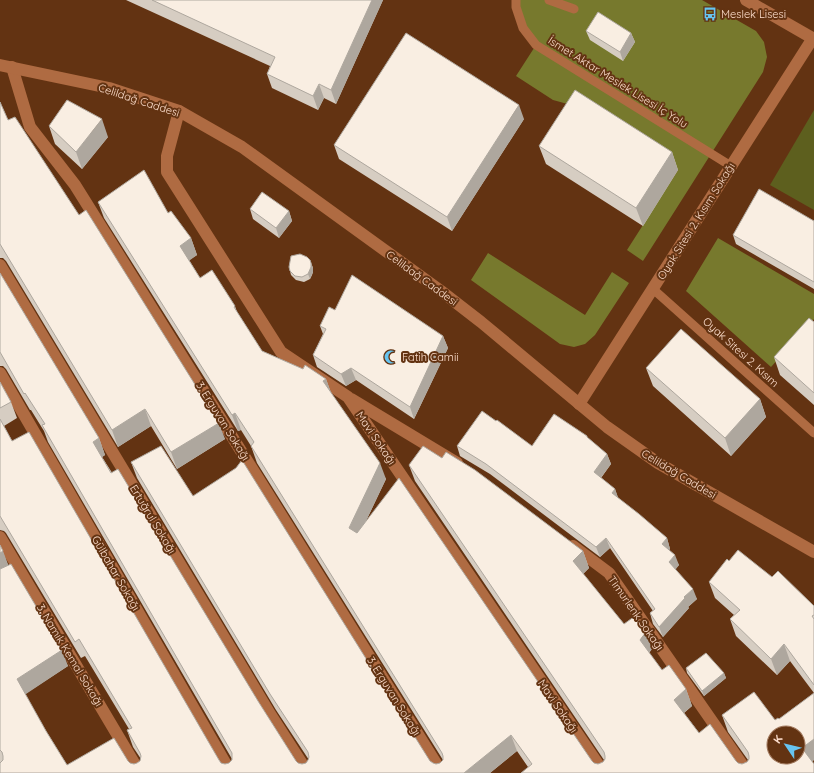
<svg xmlns="http://www.w3.org/2000/svg" width="814" height="773" font-family="Quicksand,sans-serif">
  <style>
    .green { fill: #5d5f1e }
    .forest { fill: #77792d }
    .lines { fill: none; stroke-linecap: round; stroke-linejoin: round }
    .service { stroke: #af6b42; stroke-width: 9 }
    .minor { stroke: #af6b42; stroke-width: 12 }
    .tertiary { stroke: #af6b42; stroke-width: 12 }
    .secondary { stroke: #af6b42; stroke-width: 12 }
    .wall { fill: #d6cdc2 }
    .shaded-wall { fill: #aea79e }
    .building { fill: #f9eee2; stroke: #aea79e; fill-rule: evenodd }
    .labels { text-anchor: middle; stroke-width: 4; stroke-linejoin: round; paint-order: stroke }
    .poi-label { font-size: 11px; fill: #fedfce; stroke: #633312; text-anchor: start }
    .street-label { font-size: 11px; fill: #fedfce; stroke: #633312 }
  </style>
  <rect width="100%" height="100%" fill="#633312"/>
  <path class="green" d="M 814,110 L 814,210 L 770,185 Z"/>
  <path class="forest" d="M 516,0 L 702,0 L 756,31 L 764,42 L 767,57 L 763,72 L 643,261 L 627,250 L 678,170 L 582,108 L 553,100 L 516,76 L 536,45 L 523,28 Z
    M 718,238 L 814,294 L 814,319 L 771,367 L 686,291 Z
    M 488,253 L 585,315 L 612,272 L 629,283 L 595,335 L 585,344 L 574,347 L 560,344 L 471,280 Z"/>
  <g class="lines">
    <path class="service" d="M 516,0 L 516,7 L 523,28 L 536,45 L 731,166
      M 549,0 L 574,9
      M 653,289 L 814,433"/>
    <path class="minor" d="M 12,67 L 30,127 L 75,185 L 442,773
      M 179,111 L 167,156 L 167,172 L 281,352 L 348,397 L 604,773
      M 0,265 L 270,714 L 308,773
      M 0,373 L 231,773
      M 351,399 L 457,463
      M 579,404 L 813,38
      M 0,537 L 140,773
      M 573,546 L 609,573 L 748,773"/>
    <path class="tertiary" d="M 0,65 L 109,88 L 179,111 L 242,147 L 441,291 L 481,322 L 607,427 L 658,463 L 814,552"/>
    <path class="secondary" d="M 746,0 L 814,39"/>
  </g>
  <path class="wall" d="M 126,0 L 383,0 L 336,104 L 324,98 L 318,110 L 272,88 L 267,74 L 270,66 Z
    M 586,31 L 631,33 L 635,42 L 623,61 L 590,40 Z
    M 0,102 L 8,120 L 225,439 L 177,469 L 151,426 L 118,447 L 6,261 L 3,258 L 0,258 Z
    M 524,119 L 452,231 L 339,159 L 334,145 Z
    M 49,126 L 108,137 L 82,169 L 55,144 Z
    M 539,146 L 672,152 L 678,170 L 643,226 L 546,164 Z
    M 98,202 L 168,213 L 191,238 L 197,255 L 189,260 L 200,278 L 235,306 L 237,312 L 262,351 L 303,369 L 326,379 L 331,393 L 386,479 L 366,521 L 594,763 L 598,764 L 603,762 L 604,760 L 415,481 L 409,465 L 583,551 L 589,568 L 583,574 L 624,624 L 652,649 L 649,653 L 662,670 L 686,689 L 692,706 L 684,713 L 699,733 L 738,763 L 742,764 L 747,762 L 748,760 L 728,732 L 722,715 L 775,720 L 779,719 L 814,693 L 790,661 L 777,675 L 736,636 L 730,619 L 734,615 L 715,598 L 709,582 L 729,561 L 772,577 L 814,606 L 814,760 L 812,761 L 814,764 L 528,767 L 517,751 L 490,773 L 0,773 L 0,545 L 8,565 L 68,666 L 25,694 L 46,731 L 67,765 L 128,761 L 130,763 L 134,764 L 137,763 L 140,761 L 141,759 L 133,747 L 127,730 L 129,729 L 85,656 L 81,658 L 6,533 L 4,531 L 0,530 L 0,382 L 11,402 L 17,418 L 4,426 L 12,441 L 219,760 L 221,763 L 225,764 L 229,763 L 232,759 L 48,442 L 44,431 L 31,410 L 30,410 L 6,369 L 3,366 L 0,366 L 0,273 L 99,438 L 105,455 L 102,457 L 296,761 L 298,763 L 302,764 L 306,763 L 309,760 L 276,710 L 137,478 L 131,462 L 193,496 L 430,761 L 433,763 L 436,764 L 440,763 L 443,760 L 257,463 L 251,446 L 241,430 L 238,431 L 104,218 Z
    M 250,209 L 289,211 L 292,221 L 279,238 L 253,219 Z
    M 814,221 L 814,289 L 736,244 L 733,235 Z
    M 310,260 L 313,268 L 313,272 L 312,275 L 310,279 L 304,282 L 296,280 L 291,275 L 290,271 Z
    M 335,310 L 443,336 L 448,348 L 414,419 L 356,380 L 346,386 L 317,367 L 313,355 L 323,334 L 320,326 Z
    M 814,322 L 814,405 L 780,375 L 774,357 Z
    M 646,368 L 760,399 L 766,417 L 731,456 L 653,386 Z
    M 496,421 L 532,446 L 588,438 L 607,454 L 611,464 L 601,478 L 615,489 L 618,498 L 667,538 L 670,549 L 669,550 L 679,565 L 675,569 L 697,599 L 688,607 L 689,608 L 663,637 L 653,624 L 650,613 L 653,611 L 610,548 L 600,557 L 490,474 L 460,456 L 457,446 Z
    M 686,668 L 724,673 L 726,678 L 704,696 L 687,673 Z"/>
  <path class="shaded-wall" d="M 372,0 L 383,0 L 336,104 L 331,90 Z
    M 631,33 L 635,42 L 623,61 L 620,52 Z
    M 319,84 L 324,98 L 318,110 L 313,96 Z
    M 519,105 L 524,119 L 452,231 L 447,217 Z
    M 102,119 L 108,137 L 82,169 L 76,152 Z
    M 672,152 L 678,170 L 643,226 L 636,208 Z
    M 289,211 L 292,221 L 279,238 L 276,228 Z
    M 191,238 L 197,255 L 186,263 L 180,246 Z
    M 311,263 L 313,268 L 313,272 L 310,279 L 308,274 Z
    M 443,336 L 448,348 L 414,419 L 410,407 Z
    M 351,368 L 356,380 L 346,386 L 341,374 Z
    M 326,379 L 332,395 L 323,381 Z
    M 760,399 L 766,417 L 731,456 L 725,438 Z
    M 145,409 L 151,426 L 118,447 L 112,430 Z
    M 235,413 L 241,430 L 238,431 L 232,415 Z
    M 219,423 L 225,439 L 177,469 L 171,452 Z
    M 99,438 L 105,455 L 99,459 L 93,442 Z
    M 607,454 L 611,464 L 597,483 L 594,472 Z
    M 380,463 L 386,479 L 355,544 L 349,528 Z
    M 615,489 L 619,500 L 612,493 Z
    M 606,538 L 610,548 L 600,557 L 596,547 Z
    M 667,538 L 670,549 L 666,554 L 662,544 Z
    M 3,551 L 9,567 L 0,573 L 0,553 Z
    M 583,551 L 589,568 L 579,578 L 573,561 Z
    M 675,555 L 679,565 L 673,573 L 669,562 Z
    M 693,589 L 697,599 L 688,607 L 689,608 L 663,637 L 659,627 L 684,597 Z
    M 646,632 L 652,649 L 646,656 L 640,640 Z
    M 784,644 L 790,661 L 777,675 L 771,659 Z
    M 62,650 L 68,666 L 23,696 L 17,679 Z
    M 724,673 L 726,678 L 704,696 L 702,691 Z
    M 686,689 L 692,706 L 680,716 L 674,700 Z
    M 511,735 L 517,751 L 490,773 L 464,773 Z
    M 814,739 L 814,760 L 808,764 L 802,748 Z"/>
  <path class="building" d="M 152,0 L 372,0 L 331,90 L 319,84 L 313,96 L 267,74 L 275,57 Z
    M 598,12 L 631,33 L 620,52 L 586,31 Z
    M 406,33 L 519,105 L 447,217 L 334,145 Z
    M 575,90 L 672,152 L 636,208 L 539,146 Z
    M 67,100 L 102,119 L 76,152 L 49,126 Z
    M 0,102 L 8,120 L 15,117 L 79,215 L 86,210 L 219,423 L 171,452 L 145,409 L 112,430 L 0,244 Z
    M 144,170 L 168,213 L 171,211 L 191,238 L 180,246 L 200,278 L 212,270 L 235,306 L 234,307 L 262,351 L 303,369 L 305,365 L 326,379 L 323,381 L 380,463 L 349,528 L 357,533 L 399,478 L 592,761 L 594,763 L 598,764 L 603,762 L 605,759 L 605,756 L 604,752 L 409,465 L 423,446 L 442,458 L 446,452 L 475,470 L 583,551 L 573,561 L 624,624 L 635,616 L 646,632 L 640,640 L 662,670 L 669,665 L 686,689 L 674,700 L 699,733 L 710,724 L 736,761 L 738,763 L 742,764 L 747,762 L 749,759 L 749,756 L 748,752 L 722,715 L 754,692 L 775,720 L 778,718 L 779,719 L 814,693 L 814,739 L 802,748 L 814,764 L 814,773 L 521,773 L 532,764 L 511,735 L 464,773 L 0,773 L 0,763 L 3,760 L 3,756 L 2,752 L 0,750 L 0,569 L 11,564 L 62,650 L 17,679 L 46,731 L 67,765 L 114,738 L 128,761 L 130,763 L 134,764 L 137,763 L 140,761 L 141,756 L 140,753 L 127,730 L 132,728 L 104,681 L 79,639 L 75,642 L 0,516 L 0,419 L 12,441 L 29,432 L 219,760 L 221,763 L 225,764 L 229,763 L 232,760 L 232,753 L 42,425 L 45,424 L 25,393 L 24,394 L 0,352 L 0,273 L 99,438 L 93,442 L 111,473 L 118,469 L 258,701 L 296,761 L 298,763 L 302,764 L 306,763 L 308,760 L 309,757 L 308,752 L 270,694 L 131,462 L 161,446 L 193,496 L 236,468 L 242,460 L 430,761 L 433,763 L 436,764 L 440,763 L 443,760 L 443,756 L 442,753 L 251,446 L 254,442 L 235,413 L 232,415 L 98,202 ZM 774,733 L 798,733 L 798,757 L 774,757 Z
    M 759,189 L 814,221 L 814,282 L 733,235 Z
    M 262,192 L 289,211 L 276,228 L 250,209 Z
    M 300,254 L 307,257 L 310,260 L 311,263 L 311,267 L 308,274 L 302,277 L 295,276 L 290,271 L 289,267 L 291,256 Z
    M 352,275 L 443,336 L 410,407 L 351,368 L 341,374 L 313,355 L 326,329 L 320,326 L 329,307 L 335,310 Z
    M 809,318 L 814,322 L 814,393 L 774,357 Z
    M 681,329 L 760,399 L 725,438 L 646,368 Z
    M 0,382 L 11,402 L 0,408 Z
    M 482,411 L 496,421 L 497,420 L 532,446 L 554,414 L 587,436 L 587,437 L 607,454 L 594,472 L 615,489 L 612,493 L 639,514 L 667,538 L 662,544 L 675,555 L 669,562 L 693,589 L 684,597 L 685,598 L 659,627 L 650,613 L 655,609 L 606,538 L 596,547 L 486,464 L 457,446 Z
    M 0,545 L 3,551 L 0,553 Z
    M 738,550 L 772,577 L 778,571 L 814,606 L 814,615 L 812,616 L 814,619 L 814,685 L 784,644 L 771,659 L 730,619 L 740,610 L 709,582 L 727,559 L 729,561 Z
    M 706,653 L 724,673 L 702,691 L 686,668 Z"/>
  <defs>
    <g id="bus-bare" transform="scale(1.08)"><path d="M-5-6H5V4H4V6H2V4H-2V6H-4V4H-5ZM-3.5-4V0h7V-4ZM-3.5 1.2v1.5H-2V1.2ZM2 1.2v1.5H3.5V1.2Z" fill="#67c4f0" stroke="#633312" stroke-width="2.5" paint-order="stroke"/></g>
    <g id="mosque-bare" transform="scale(1.08)"><path d="M3.5-4.9A6 6 0 1 0 3.5 4.9A5 5 0 1 1 3.5-4.9Z" fill="#67c4f0" stroke="#633312" stroke-width="2.5" paint-order="stroke"/></g>
  </defs>
  <g fill-rule="evenodd">
    <use href="#bus-bare" x="710" y="14"/>
    <use href="#mosque-bare" x="391" y="357"/>
  </g>
  <g class="labels">
    <g class="poi-label">
      <text x="721" y="18">Meslek Lisesi</text>
      <text x="402" y="361">Fatih Camii</text>
    </g>
    <g class="street-label">
      <text transform="translate(618 82) rotate(32)" y="4">İsmet Aktar Meslek Lisesi İç Yolu</text>
      <text transform="translate(139 100) rotate(18)" y="4">Celildağ Caddesi</text>
      <text transform="translate(696 221) rotate(-58)" y="4">Oyak Sitesi 2. Kısım Sokağı</text>
      <text transform="translate(422 278) rotate(36)" y="4">Celildağ Caddesi</text>
      <text transform="translate(741 352) rotate(42)" y="4">Oyak Sitesi 2. Kısım</text>
      <text transform="translate(223 421) rotate(58)" y="4">3. Erguvan Sokağı</text>
      <text transform="translate(376 438) rotate(56)" y="4">Mavi Sokağı</text>
      <text transform="translate(679 474) rotate(31)" y="4">Celildağ Caddesi</text>
      <text transform="translate(153 519) rotate(59)" y="4">Ertuğrul Sokağı</text>
      <text transform="translate(116 573) rotate(60)" y="4">Gülbahar Sokağı</text>
      <text transform="translate(636 613) rotate(55)" y="4">Timurlenk Sokağı</text>
      <text transform="translate(70 655) rotate(59)" y="4">3. Namık Kemal Sokağı</text>
      <text transform="translate(394 696) rotate(58)" y="4">3. Erguvan Sokağı</text>
      <text transform="translate(558 706) rotate(56)" y="4">Mavi Sokağı</text>
    </g>
  </g>
  <g transform="translate(786 745) rotate(305)"><circle r="19" fill="#633312" stroke="#a1785d"/>
  <path d="M0-3L7 15L0 10L-7 15Z" fill="#67c4f0"/>
  <text y="-6" font-size="11" font-weight="bold" text-anchor="middle" fill="#fedfce">K</text>
  </g>
</svg>
